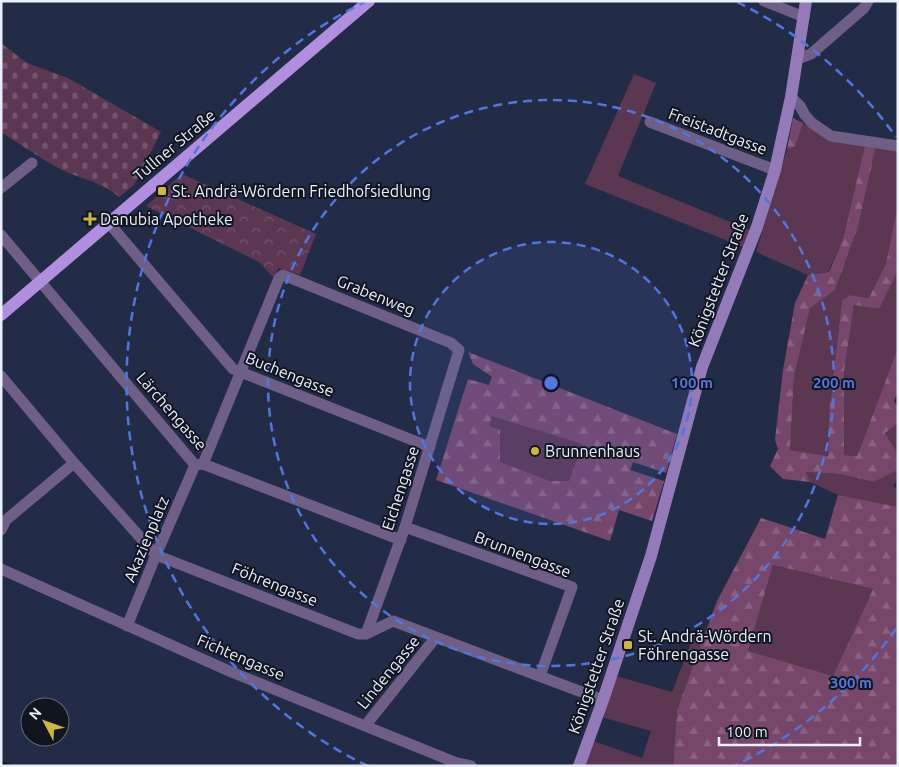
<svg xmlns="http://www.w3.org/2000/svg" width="899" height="767" font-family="Ubuntu,sans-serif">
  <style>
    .grass { fill: #5c3752 }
    .forest { fill: url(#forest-firs); fill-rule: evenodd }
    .cemetery { fill: url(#cemetery-stones) }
    .park { fill: url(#park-crowns) }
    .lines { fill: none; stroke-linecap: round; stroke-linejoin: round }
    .stream { stroke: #041f21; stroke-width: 3 }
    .street { stroke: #6f5f86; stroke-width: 11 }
    .secondary { stroke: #947ab8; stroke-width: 12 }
    .primary { stroke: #b18edf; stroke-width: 12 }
    .ring { fill: none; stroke: #5076e1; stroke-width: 2.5; stroke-dasharray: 9 6 }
    .poi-dot { fill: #cdb938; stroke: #111520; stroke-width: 2 }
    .labels { text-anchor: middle; stroke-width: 4; stroke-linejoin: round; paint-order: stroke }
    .street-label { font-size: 16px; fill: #e9effd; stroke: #111520 }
    .poi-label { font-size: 16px; fill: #e9effd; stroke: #111520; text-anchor: start }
    .centre { fill: #5076e1; stroke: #111520; stroke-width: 2.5 }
    .ring-label { font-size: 15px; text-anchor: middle; font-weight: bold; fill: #5076e1; stroke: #111520; stroke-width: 4; stroke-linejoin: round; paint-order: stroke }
  </style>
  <defs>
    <pattern id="forest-firs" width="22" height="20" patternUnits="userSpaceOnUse" patternTransform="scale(1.25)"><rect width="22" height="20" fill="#76476a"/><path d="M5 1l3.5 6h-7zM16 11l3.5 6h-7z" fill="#8a6280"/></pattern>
    <pattern id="cemetery-stones" width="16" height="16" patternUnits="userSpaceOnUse" patternTransform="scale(1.25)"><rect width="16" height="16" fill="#5c3752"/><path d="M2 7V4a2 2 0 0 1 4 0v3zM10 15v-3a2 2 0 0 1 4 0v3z" fill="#73546c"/></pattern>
    <pattern id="park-crowns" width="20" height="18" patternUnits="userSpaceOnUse" patternTransform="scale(1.25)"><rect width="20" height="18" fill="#5c3752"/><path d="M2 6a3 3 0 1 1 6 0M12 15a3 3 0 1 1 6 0" fill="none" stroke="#73546c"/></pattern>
  </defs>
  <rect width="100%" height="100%" fill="#232c46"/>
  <path class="grass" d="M 634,74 L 656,83 L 618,176 L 750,230 L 743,247 L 585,184 Z
    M 803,123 L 830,139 L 865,145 L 843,239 L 828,272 L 808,275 L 756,252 L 787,149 L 795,147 Z
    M 876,146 L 898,150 L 898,204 L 886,263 L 869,298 L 850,295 L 842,300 L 829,414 L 828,456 L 790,450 L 794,377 L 810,307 L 835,290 L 858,227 Z
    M 898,271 L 898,348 L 857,456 L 844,455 L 844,372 L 854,305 L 879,309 Z
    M 492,415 L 582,444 L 569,481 L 550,481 L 499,462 L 500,431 L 488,427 Z
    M 898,423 L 898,454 L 885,433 Z
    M 896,471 L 898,472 L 898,478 L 893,487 L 898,488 L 898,507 L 896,508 L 838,495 L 810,482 L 806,472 L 839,474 L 874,482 Z
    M 773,565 L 873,589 L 833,676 L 748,651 Z
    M 695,633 L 705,636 L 677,710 L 673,766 L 584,766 L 593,741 L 642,758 L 651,731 L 601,717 L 616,676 L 672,692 Z"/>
  <path class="forest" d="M 793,118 L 803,123 L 795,147 L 787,149 Z
    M 865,145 L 876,146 L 858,227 L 835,290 L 810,308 L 794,377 L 790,450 L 828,456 L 829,414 L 842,300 L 850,295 L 869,298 L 886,263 L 898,204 L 898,271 L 879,309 L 854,305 L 844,372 L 844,455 L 857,456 L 898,348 L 898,391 L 894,401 L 898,408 L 898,423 L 885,433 L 898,454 L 898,472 L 896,471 L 874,482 L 839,474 L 806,472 L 810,482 L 783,479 L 770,466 L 778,449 L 775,440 L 783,370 L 795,303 L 808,275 L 829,272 L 843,239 Z
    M 468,352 L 677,434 L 666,473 L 633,462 L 630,470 L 664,481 L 652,521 L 619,510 L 610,541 L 436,480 L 468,379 L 489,385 L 492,377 L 473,364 ZM 492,416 L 582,444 L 569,481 L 550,481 L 500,462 L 500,430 L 489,426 Z
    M 838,495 L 898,507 L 898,766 L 673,766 L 677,710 L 717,601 L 761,518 L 825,539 ZM 773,565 L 873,589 L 833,676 L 748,651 Z"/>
  <path class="cemetery" d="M 1,43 L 27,63 L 68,78 L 161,132 L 134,185 L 119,197 C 103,182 80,179 60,169 C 40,158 21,145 1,132 Z"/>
  <path class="park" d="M 182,174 L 316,234 L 300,275 L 279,268 L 273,277 L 259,262 L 146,206 Z"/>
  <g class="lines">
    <path class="stream" d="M 1,763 L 12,766"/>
    <path class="street" d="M 764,1 L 804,17
      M 797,59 L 811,54 L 864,8 L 868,1
      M 791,97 L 800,106 L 805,115 L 812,123 L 831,136 L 898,146
      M 650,122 L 775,170
      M 1,188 L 32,163
      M 108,222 L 233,369 L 430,447
      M 1,235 L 195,465 L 203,464 L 401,540
      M 1,376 L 74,463 L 156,555 L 358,634 L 366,634 L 393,621 L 603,700
      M 203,464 L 279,278 L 283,275 L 451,343 L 459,350 L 405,527 L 366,634
      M 405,527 L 572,587 L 540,676
      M 1,530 L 6,520 L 74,463
      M 1,569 L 229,671 L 457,763 L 471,766
      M 127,626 L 156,555 L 195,465
      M 365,726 L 436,637"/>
    <path class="secondary" d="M 579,766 L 603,700 L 651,556 L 702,367 L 757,227 L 775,170 L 791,97 L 806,1"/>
    <path class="primary" d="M 1,315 L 369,1"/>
  </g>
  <circle cx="551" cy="383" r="141" fill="#5076e1" fill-opacity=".12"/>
  <g class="ring">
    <circle cx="551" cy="383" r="141"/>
    <circle cx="551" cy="383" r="283"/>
    <path d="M896 629A424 424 0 0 1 734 766M368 766A424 424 0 0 1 365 2M737 2A424 424 0 0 1 896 137"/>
  </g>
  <g class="poi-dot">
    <rect x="157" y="186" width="10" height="10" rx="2.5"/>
    <path d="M87.5 211.5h5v5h5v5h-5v5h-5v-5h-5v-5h5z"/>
    <circle cx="535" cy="451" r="5"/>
    <rect x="623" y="640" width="10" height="10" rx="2.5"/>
  </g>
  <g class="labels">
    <g class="street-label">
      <text transform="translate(718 131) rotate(21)" y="6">Freistadtgasse</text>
      <text transform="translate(174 145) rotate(-40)" y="6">Tullner Straße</text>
      <text transform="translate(718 280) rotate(-69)" y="6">Königstetter Straße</text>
      <text transform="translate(376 295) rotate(22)" y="6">Grabenweg</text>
      <text transform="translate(290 374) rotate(22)" y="6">Buchengasse</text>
      <text transform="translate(172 411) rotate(49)" y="6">Lärchengasse</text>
      <text transform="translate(400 488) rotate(-72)" y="6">Eichengasse</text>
      <text transform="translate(146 539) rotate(-67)" y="6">Akazienplatz</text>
      <text transform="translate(523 554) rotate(21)" y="6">Brunnengasse</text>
      <text transform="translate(275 584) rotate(22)" y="6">Föhrengasse</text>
      <text transform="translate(241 657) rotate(23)" y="6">Fichtengasse</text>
      <text transform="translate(596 666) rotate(-71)" y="6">Königstetter Straße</text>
      <text transform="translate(388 672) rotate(-51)" y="6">Lindengasse</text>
    </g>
    <g class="poi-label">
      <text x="172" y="197">St. Andrä-Wördern Friedhofsiedlung</text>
      <text x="100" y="225">Danubia Apotheke</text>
      <text x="545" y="457">Brunnenhaus</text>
      <text x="638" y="642">St. Andrä-Wördern<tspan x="638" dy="18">Föhrengasse</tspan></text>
    </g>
  </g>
  <circle cx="551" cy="383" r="8" class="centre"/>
  <g class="ring-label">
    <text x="692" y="388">100 m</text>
    <text x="834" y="388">200 m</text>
    <text x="851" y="688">300 m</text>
  </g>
  <rect width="899" height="767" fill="none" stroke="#e9effd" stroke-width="5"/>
  <g transform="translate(45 722) rotate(311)"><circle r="24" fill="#111520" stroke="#676c78"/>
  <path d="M0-4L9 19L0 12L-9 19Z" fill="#cdb938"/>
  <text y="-8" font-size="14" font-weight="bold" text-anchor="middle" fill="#e9effd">N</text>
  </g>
  <path d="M719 737v8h141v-8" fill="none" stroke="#e9effd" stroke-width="2.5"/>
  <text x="726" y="737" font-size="15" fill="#e9effd" stroke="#111520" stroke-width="4" paint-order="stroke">100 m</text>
</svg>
